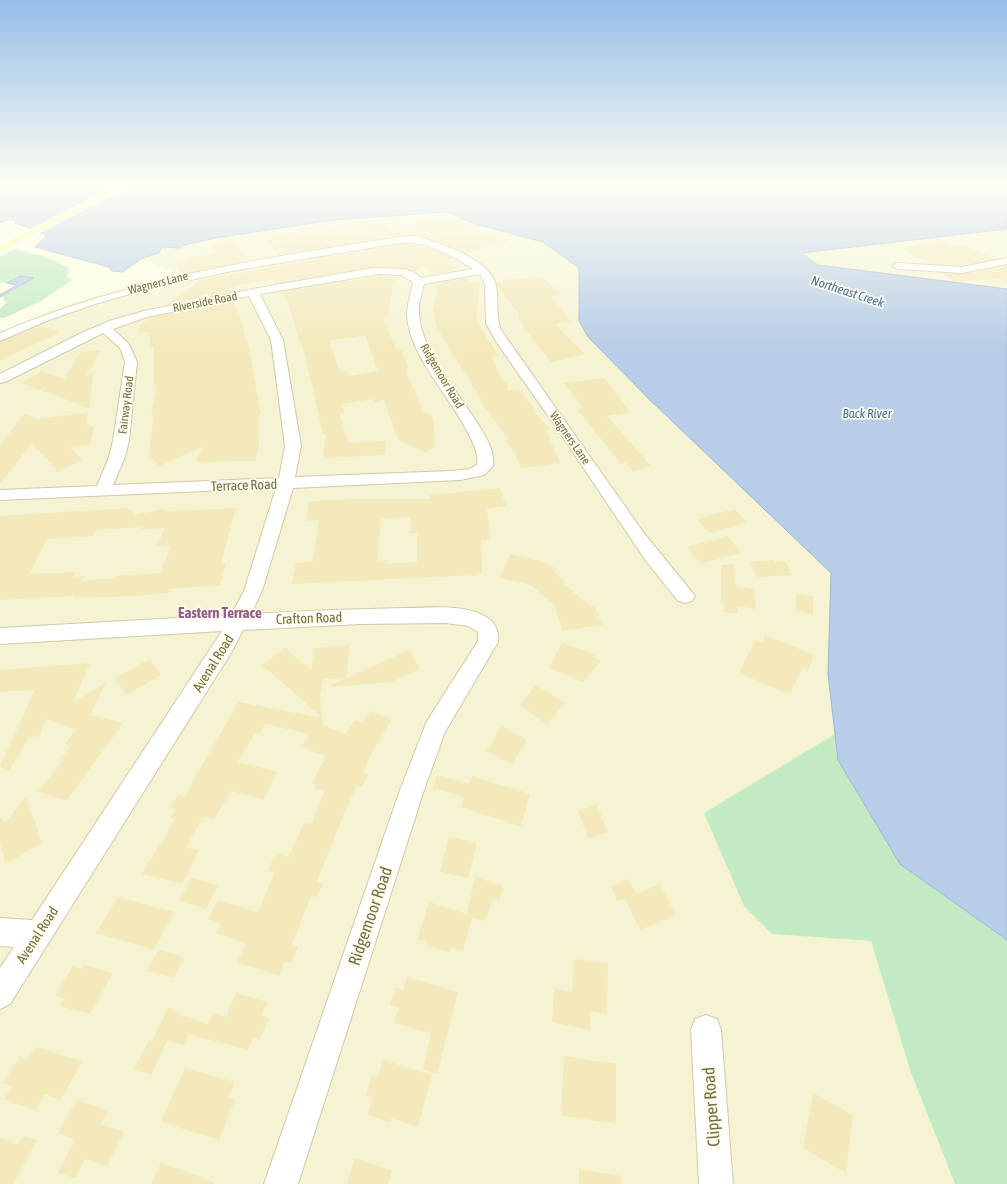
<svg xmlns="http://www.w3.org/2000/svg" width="1007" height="1184" font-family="'Asap Condensed',sans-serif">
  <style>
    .residential { fill: #f5f3d2 }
    .green { fill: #c2ebc3 }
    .water { fill: #b8cde7; stroke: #9eb7d9 }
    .building { fill: #f3e9bb; fill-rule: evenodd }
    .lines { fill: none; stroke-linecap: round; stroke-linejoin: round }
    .minor-casing { stroke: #cfc9aa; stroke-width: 2 }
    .primary-casing { stroke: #fff; stroke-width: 2 }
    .minor { fill: #fff; fill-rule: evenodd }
    .primary { fill: #f8fd9b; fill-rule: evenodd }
    .labels { text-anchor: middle; stroke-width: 3.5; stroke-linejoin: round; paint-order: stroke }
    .far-street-label { font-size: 12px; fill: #766c49; stroke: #ffffeb }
    .far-water-label { font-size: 13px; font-style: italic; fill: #4b6e9f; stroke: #ffffeb }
    .street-label { font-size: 14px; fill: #766c49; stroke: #ffffeb }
    .neighbourhood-label { font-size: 15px; font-weight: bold; fill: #93608e; stroke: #ffffeb }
    .near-street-label { font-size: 17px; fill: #766c49; stroke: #ffffeb }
  </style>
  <rect width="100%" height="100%" fill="#fcfde4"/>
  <path class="residential" d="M 447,212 L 475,224 L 543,242 L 579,268 L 579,321 L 587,336 L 650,400 L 831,573 L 828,678 L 835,734 L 704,813 L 772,934 L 871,941 L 910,1070 L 955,1184 L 0,1184 L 0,333 L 58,307 L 178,273 L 141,259 L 158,253 L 162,247 L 179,248 L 184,245 L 215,238 L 333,220 Z
    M 1007,229 L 1007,289 L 818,265 L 801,252 Z"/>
  <path class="green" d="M 14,249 C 33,253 53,257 69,269 L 67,277 L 72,280 L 41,301 L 4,318 L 0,318 L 0,309 L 6,302 L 2,297 L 34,278 L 20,276 L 7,283 L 0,282 L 0,256 Z
    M 835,734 L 838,760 L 1007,939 L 1007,1184 L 955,1184 L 910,1070 L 871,941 L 772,934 L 744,906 L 704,813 Z"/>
  <path class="water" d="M 0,184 L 1007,184 L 1007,229 L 801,253 L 818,265 L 1007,289 L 1007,940 L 900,864 L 838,760 L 828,674 L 831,573 L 650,400 L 588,337 L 579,321 L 579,268 L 543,242 L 475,224 L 447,212 L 333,220 L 216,238 L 184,245 L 179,248 L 162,247 L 159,253 L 141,259 L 123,272 L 112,271 L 109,267 L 35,247 L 47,235 L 15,223 L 16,220 L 6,220 L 0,223 Z
    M 20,276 L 34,278 L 0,297 L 0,295 L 17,285 L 7,283 Z"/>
  <path class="building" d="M 416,218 L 444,222 L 449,220 L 510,241 L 466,253 L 437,241 L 415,234 L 279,255 L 265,238 L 310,230 L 314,233 L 378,222 L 385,222 L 393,234 L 414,229 Z
    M 236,237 L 243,254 L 248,260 L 181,275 L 175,262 L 186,261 L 185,259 L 216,253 L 213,243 L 219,242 L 218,240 Z
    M 940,239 L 955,246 L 964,245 L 996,259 L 962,265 L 930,264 L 924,259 L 918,259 L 902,248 Z
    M 400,244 L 419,245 L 438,251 L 452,258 L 447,260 L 458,270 L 433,274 L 423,266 L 414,271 L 404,268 L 373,267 L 275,284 L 273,279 L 236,286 L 237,287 L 229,288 L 231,292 L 166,305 L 200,280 Z
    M 1007,266 L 1007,283 L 998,279 L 954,281 L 942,273 L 962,274 Z
    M 379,276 L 402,277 L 394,282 L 387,317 L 384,316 L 385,318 L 383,318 L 397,351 L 401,350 L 409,369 L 405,370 L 424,413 L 430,412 L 433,419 L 435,447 L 426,453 L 398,440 L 384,400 L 375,402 L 373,399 L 342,404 L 344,413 L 340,414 L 348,443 L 386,441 L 384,455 L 323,458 L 326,434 L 323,434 L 302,342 L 300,343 L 288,303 L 281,292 ZM 365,335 L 378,371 L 350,376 L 348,371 L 340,372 L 329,341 Z
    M 543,277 L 560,295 L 552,296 L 571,322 L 555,324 L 585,354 L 551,362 L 524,327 L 517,315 L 520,315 L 498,287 L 497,283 L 504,283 L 503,281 L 506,280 Z
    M 466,278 L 471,282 L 480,283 L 476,320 L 498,355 L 491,356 L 505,383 L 507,383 L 508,391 L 518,390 L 521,392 L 537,412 L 534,412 L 550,429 L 546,430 L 560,463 L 521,468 L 514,451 L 505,441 L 509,440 L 487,410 L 436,326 L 433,310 L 438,290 L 435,290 L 437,283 Z
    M 234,301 L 243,326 L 245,340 L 247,339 L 261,415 L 258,415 L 259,446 L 255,461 L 196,462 L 202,447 L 159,466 L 149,455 L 153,417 L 151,417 L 157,384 L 154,385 L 154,346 L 150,347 L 150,333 L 136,331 L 141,327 L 138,327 L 149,318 Z
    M 40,326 L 61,332 L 0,360 L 0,342 Z
    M 100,351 L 86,375 L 93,374 L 89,408 L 43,391 L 48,385 L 40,390 L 21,383 L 42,371 L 64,379 L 81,352 Z
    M 604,378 L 630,412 L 607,416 L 651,466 L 633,471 L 626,462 L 621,464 L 577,409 L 583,408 L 564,383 Z
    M 88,412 L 87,425 L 89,425 L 88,427 L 94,426 L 90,445 L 70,447 L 83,460 L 58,471 L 32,443 L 0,484 L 0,445 L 24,414 L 37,419 Z
    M 500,488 L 506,506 L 487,509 L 490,539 L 481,540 L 482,574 L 476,572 L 476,575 L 292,584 L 296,563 L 312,562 L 319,520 L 306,521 L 309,501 L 361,499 L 430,499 L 430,495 ZM 411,517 L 410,533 L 417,533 L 417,562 L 386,564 L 387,560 L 377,561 L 381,519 Z
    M 128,508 L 127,510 L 134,511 L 132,516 L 161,509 L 170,511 L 236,508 L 221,563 L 226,563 L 220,585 L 169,589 L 168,593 L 133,596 L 73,598 L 74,596 L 0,600 L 0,516 ZM 142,527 L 141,529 L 165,528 L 157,546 L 171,546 L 160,573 L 116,576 L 115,578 L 82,581 L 84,576 L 74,577 L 76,572 L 29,574 L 47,539 L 93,536 L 96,530 Z
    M 735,509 L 747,523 L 708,533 L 697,519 Z
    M 728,536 L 741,553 L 700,564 L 687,547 Z
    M 510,554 L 541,561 L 557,569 L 554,572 L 565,581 L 562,582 L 591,607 L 595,607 L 602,625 L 563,631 L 554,605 L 531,585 L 500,578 Z
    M 774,560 L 775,562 L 785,561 L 792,575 L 758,577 L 750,562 Z
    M 734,564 L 736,586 L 754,589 L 756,609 L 737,606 L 738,614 L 724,612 L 723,601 L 721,601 L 721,565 Z
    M 796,593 L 813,596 L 813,615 L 796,611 Z
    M 765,635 L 814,655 L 808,671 L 802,668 L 790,695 L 739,673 L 755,640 L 762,643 Z
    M 562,643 L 596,655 L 594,658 L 601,661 L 583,682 L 549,668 Z
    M 350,645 L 346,678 L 323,679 L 320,696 L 322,718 L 310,707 L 305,706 L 306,703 L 262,665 L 285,648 L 311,670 L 314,648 Z
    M 409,650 L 420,669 L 392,682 L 332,687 L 331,685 Z
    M 150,659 L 161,675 L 126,695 L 115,678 Z
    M 90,663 L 73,702 L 106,683 L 90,715 L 123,723 L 67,800 L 38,792 L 64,759 L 61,758 L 71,746 L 65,744 L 76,730 L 46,719 L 39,736 L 29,737 L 9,771 L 0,766 L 35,690 L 0,692 L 0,670 Z
    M 536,685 L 565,703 L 547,724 L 520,705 Z
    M 239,702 L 322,718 L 323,725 L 346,734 L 355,720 L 362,723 L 370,711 L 392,719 L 370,756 L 363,773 L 368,774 L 362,787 L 356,786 L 330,848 L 317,881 L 323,883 L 317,897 L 311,896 L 292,944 L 298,946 L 291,963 L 284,962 L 279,975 L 237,963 L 246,943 L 216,933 L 221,923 L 208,919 L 218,900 L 258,912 L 275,872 L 268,871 L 274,856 L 276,857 L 277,854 L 289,857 L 304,823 L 311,824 L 325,791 L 314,788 L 316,784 L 312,783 L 326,756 L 301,747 L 310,734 L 265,724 L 260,734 L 255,733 L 238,762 L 277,772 L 263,799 L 231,791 L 214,820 L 203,817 L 186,847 L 199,850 L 182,884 L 142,874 L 175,819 L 171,818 L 176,809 L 170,808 L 178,795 L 184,796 Z
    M 501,726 L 527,740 L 512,764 L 486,751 Z
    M 437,775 L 469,784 L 473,776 L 530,794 L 521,826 L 461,807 L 464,797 L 433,788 Z
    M 26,796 L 42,843 L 6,864 L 0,844 L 0,818 L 6,822 Z
    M 597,805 L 608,833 L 588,838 L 578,811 Z
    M 449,837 L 477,843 L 468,878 L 440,872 Z
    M 475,877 L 503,886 L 500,901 L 492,899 L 486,921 L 472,917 L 463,951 L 450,948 L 449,952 L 425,945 L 426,942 L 417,940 L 429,902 L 467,914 Z
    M 191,878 L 218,885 L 206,909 L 179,901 Z
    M 629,879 L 636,894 L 660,884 L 676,915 L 640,930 L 625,899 L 617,901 L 611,886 Z
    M 118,897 L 174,912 L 154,950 L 96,933 Z
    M 158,950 L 184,957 L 174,978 L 147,971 Z
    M 574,959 L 608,963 L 607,1014 L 590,1011 L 590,1030 L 552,1022 L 554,989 L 572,992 Z
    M 84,965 L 113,973 L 90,1014 L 60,1006 L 65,998 L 55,996 L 73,966 L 82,969 Z
    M 407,977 L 458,992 L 437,1074 L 423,1069 L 431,1033 L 394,1023 L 399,1007 L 390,1005 L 395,987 L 404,990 Z
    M 236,993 L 267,1002 L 262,1015 L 269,1018 L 260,1039 L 253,1037 L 248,1050 L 189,1034 L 183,1045 L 167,1041 L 151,1075 L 134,1070 L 149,1040 L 152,1041 L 168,1008 L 180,1013 L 179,1015 L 208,1024 L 213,1013 L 226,1017 Z
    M 35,1047 L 82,1061 L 61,1100 L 45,1094 L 36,1110 L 4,1099 L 13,1086 L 3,1083 L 19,1057 L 27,1060 Z
    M 564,1056 L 616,1064 L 616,1124 L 561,1115 Z
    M 383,1060 L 432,1075 L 418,1127 L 391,1118 L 390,1123 L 368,1115 L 373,1097 L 366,1095 L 372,1075 L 378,1077 Z
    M 185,1068 L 235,1082 L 228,1098 L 235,1100 L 219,1140 L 161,1122 Z
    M 813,1093 L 853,1115 L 846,1173 L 803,1148 Z
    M 77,1100 L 108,1111 L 101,1124 L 124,1132 L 107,1166 L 85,1159 L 75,1178 L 58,1173 L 75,1139 L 58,1133 Z
    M 23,1137 L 37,1140 L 13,1184 L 0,1184 L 0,1138 L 18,1144 Z
    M 355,1158 L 392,1170 L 388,1184 L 347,1184 Z
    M 161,1163 L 214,1182 L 214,1184 L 151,1184 Z
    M 579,1169 L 622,1176 L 621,1184 L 579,1184 Z"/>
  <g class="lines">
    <g class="minor-casing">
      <path id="minor" d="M 415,236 C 438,242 490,259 496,285 C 499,300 495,315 501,330 L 643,532 L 695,596 L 692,601 L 685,603 L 678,601 L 646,561 L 558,430 L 497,343 L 486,323 L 485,284 L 480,274 L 424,284 C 422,294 418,304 419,314 C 421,352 459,393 478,424 C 486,437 495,451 493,466 L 484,475 L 460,480 L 293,488 L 262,591 L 251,614 C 302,611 353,609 404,608 C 430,608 465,603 488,618 C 496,623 499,633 498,642 L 445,732 L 424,790 L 298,1184 L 264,1184 L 400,790 L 427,721 L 478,641 L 478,632 L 468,626 L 446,623 L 361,624 L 243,630 L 231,653 L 10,1004 L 0,1009 L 0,968 L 14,947 L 0,946 L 0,918 L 32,920 L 222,631 L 0,644 L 0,628 L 231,615 L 244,591 L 276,488 L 0,500 L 0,490 L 97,486 L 109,457 L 113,441 L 125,362 L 120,348 L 103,333 L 5,382 L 0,383 L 0,374 L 81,333 L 112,320 L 144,311 L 253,289 L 373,268 L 404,269 L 413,272 L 421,278 L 473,269 C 452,256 426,240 400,243 L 232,271 L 140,291 L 95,304 L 49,320 L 0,341 L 0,333 C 129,278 263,258 400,237 ZM 379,274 L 401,275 L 413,282 C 411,293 407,305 407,316 C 410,357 450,396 468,433 C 473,443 479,453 477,465 L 469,469 L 451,471 L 295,477 L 301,446 L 283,340 L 260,294 ZM 249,296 L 271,340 L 285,446 L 279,478 L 113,485 L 125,457 L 129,441 L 137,362 L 129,344 L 113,329 L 147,317 Z
        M 1007,258 L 1007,264 L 962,273 L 897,269 L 892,266 L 897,263 L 962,267 Z
        M 706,1015 L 717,1019 L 721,1030 L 733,1184 L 699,1184 L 691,1030 L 695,1019 Z"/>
    </g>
    <g class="primary-casing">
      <path id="primary" d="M 122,184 L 133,184 L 0,252 L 0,245 Z"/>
    </g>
    <use href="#minor" class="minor"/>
    <use href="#primary" class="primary"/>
  </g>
  <linearGradient id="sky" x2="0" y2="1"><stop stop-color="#95bee8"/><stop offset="0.53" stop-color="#fefef3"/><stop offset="1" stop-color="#fefef3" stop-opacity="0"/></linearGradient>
  <rect width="1007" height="349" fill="url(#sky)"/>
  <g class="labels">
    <g class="far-street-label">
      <text transform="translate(158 283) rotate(-14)" y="4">Wagners Lane</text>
      <text transform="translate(205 302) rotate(-11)" y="4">Riverside Road</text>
      <text transform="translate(442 376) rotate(59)" y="4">Ridgemoor Road</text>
      <text transform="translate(126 405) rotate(-83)" y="4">Fairway Road</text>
      <text transform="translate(570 438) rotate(55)" y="4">Wagners Lane</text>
    </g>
    <g class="far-water-label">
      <text transform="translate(848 291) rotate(18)" y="5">Northeast Creek</text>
      <text x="867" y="418">Back River</text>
    </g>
    <g class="street-label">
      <text transform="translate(244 485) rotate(-2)" y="5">Terrace Road</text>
      <text transform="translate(309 618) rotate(-2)" y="5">Crafton Road</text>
      <text transform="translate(213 663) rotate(-58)" y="5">Avenal Road</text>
      <text transform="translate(37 935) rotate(-57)" y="5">Avenal Road</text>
    </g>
    <g class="neighbourhood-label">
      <text x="220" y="618">Eastern Terrace</text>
    </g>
    <g class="near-street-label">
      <text transform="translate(370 916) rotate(-71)" y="6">Ridgemoor Road</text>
      <text transform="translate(711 1107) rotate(-94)" y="6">Clipper Road</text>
    </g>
  </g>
</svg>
